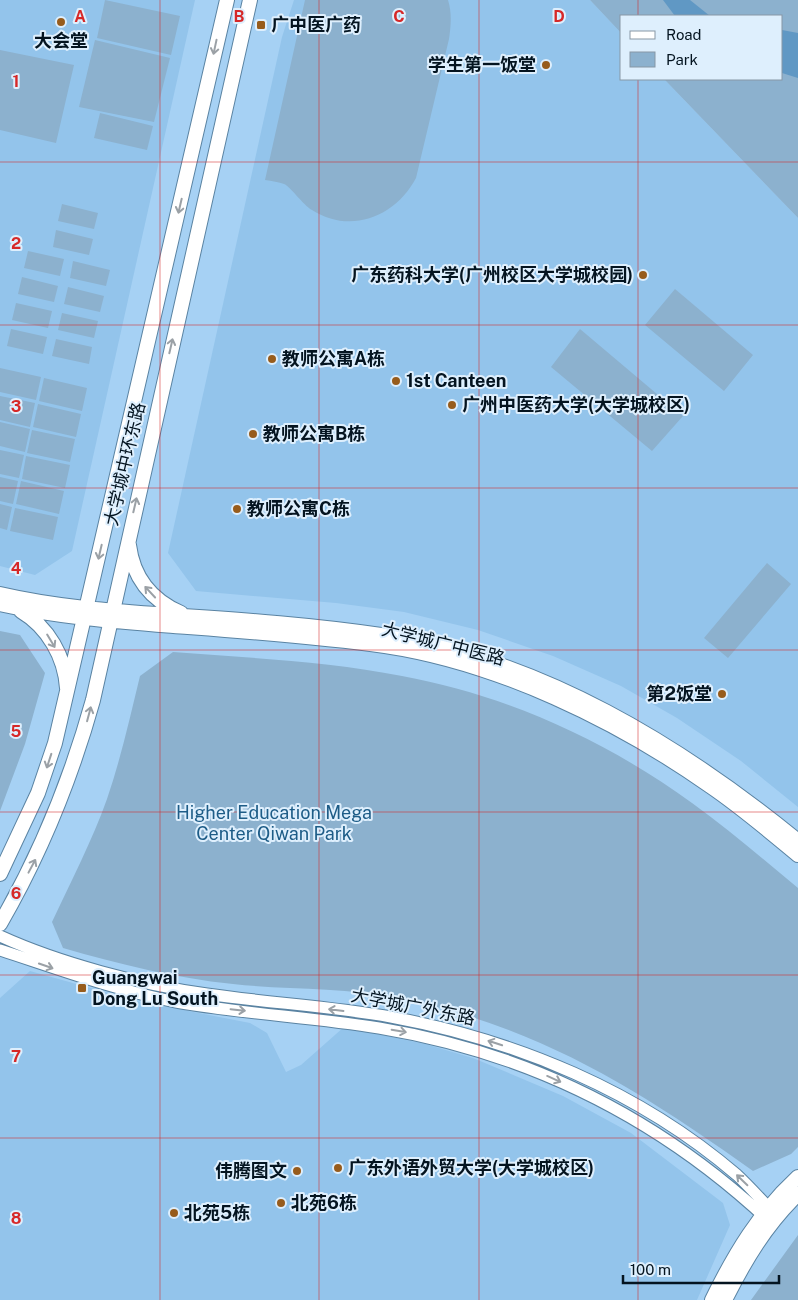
<svg xmlns="http://www.w3.org/2000/svg" width="798" height="1300" font-family="'Public Sans','Noto Sans SC',sans-serif">
  <style>
    .built { fill: #93c4eb }
    .green { fill: #8cb1ce }
    .water { fill: #6098c4 }
    .lines { fill: none; stroke-linecap: round; stroke-linejoin: round }
    .minor-casing { stroke: #5a83a2; stroke-width: 13 }
    .major-casing { stroke: #5a83a2; stroke-width: 16 }
    .minor { stroke: #fff; stroke-width: 11 }
    .major { stroke: #fff; stroke-width: 14 }
    .oneway { stroke: #9ba1a6 }
    .grid { fill: none; stroke: #d62828; stroke-width: 1; stroke-opacity: 0.55 }
    .poi-dot { fill: #975c1c; stroke: #deeffd; stroke-width: 2 }
    .labels { text-anchor: middle; stroke-width: 4; stroke-linejoin: round; paint-order: stroke }
    .poi-label { font-size: 18px; font-weight: bold; fill: #041420; stroke: #deeffd; text-anchor: start }
    .street-label { font-size: 18px; fill: #041420; stroke: #deeffd }
    .park-label { font-size: 18px; fill: #1d5c87; stroke: #deeffd }
    .grid-label { font-size: 16px; text-anchor: middle; font-weight: bold; fill: #d62828; stroke: #deeffd; stroke-width: 4; stroke-linejoin: round; paint-order: stroke }
  </style>
  <rect width="100%" height="100%" fill="#a6d1f4"/>
  <path class="built" d="M 0,0 L 195,0 L 72,551 L 35,575 L 0,566 Z
    M 294,0 L 590,0 L 622,34 L 622,79 L 664,79 L 798,218 L 798,807 L 741,761 L 677,718 L 621,686 L 553,656 L 478,630 L 404,612 L 336,603 L 196,591 L 168,553 L 282,37 Z
    M 30,971 L 137,1001 L 250,1023 L 267,1033 L 286,1072 L 301,1065 L 344,1027 L 425,1044 L 473,1058 L 563,1096 L 631,1133 L 723,1203 L 730,1225 L 697,1300 L 0,1300 L 0,998 Z"/>
  <path class="green" d="M 105,0 L 180,16 L 171,55 L 97,38 Z
    M 305,0 L 448,0 C 452,13 451,25 449,39 L 416,178 C 396,216 351,235 312,210 C 303,205 290,186 284,184 C 279,182 272,181 265,180 Z
    M 590,0 L 798,0 L 798,218 L 664,79 L 782,79 L 782,16 L 622,16 L 622,34 Z
    M 95,40 L 170,58 L 154,122 L 79,107 Z
    M 0,50 L 74,65 L 56,143 L 0,130 Z
    M 100,113 L 153,126 L 147,150 L 94,138 Z
    M 62,204 L 98,213 L 94,229 L 58,221 Z
    M 56,230 L 93,239 L 89,255 L 53,247 Z
    M 28,251 L 64,259 L 60,276 L 24,268 Z
    M 73,261 L 110,270 L 106,286 L 70,278 Z
    M 22,277 L 58,286 L 54,302 L 18,294 Z
    M 68,287 L 104,296 L 100,312 L 64,304 Z
    M 675,289 L 753,355 L 724,391 L 645,325 Z
    M 16,303 L 52,311 L 48,328 L 12,320 Z
    M 62,313 L 98,321 L 94,338 L 58,330 Z
    M 11,329 L 47,337 L 43,354 L 7,346 Z
    M 580,329 L 683,416 L 652,451 L 551,367 Z
    M 56,339 L 92,347 L 89,364 L 52,356 Z
    M 0,368 L 41,377 L 36,400 L 0,392 Z
    M 44,378 L 87,388 L 82,411 L 39,401 Z
    M 0,396 L 35,403 L 30,427 L 0,420 Z
    M 38,404 L 81,414 L 76,437 L 33,427 Z
    M 0,422 L 30,429 L 25,452 L 0,446 Z
    M 32,430 L 75,439 L 70,462 L 27,453 Z
    M 0,450 L 24,455 L 19,478 L 0,474 Z
    M 26,456 L 70,465 L 65,488 L 22,479 Z
    M 0,477 L 18,481 L 13,504 L 0,501 Z
    M 21,481 L 64,491 L 59,514 L 16,504 Z
    M 0,504 L 12,507 L 7,530 L 0,528 Z
    M 15,508 L 58,517 L 53,540 L 10,531 Z
    M 767,563 L 791,584 L 728,658 L 704,638 Z
    M 0,631 L 20,635 L 45,673 L 25,744 L 0,811 Z
    M 173,652 C 249,658 327,661 402,676 C 506,695 607,741 692,803 C 728,829 763,859 798,888 L 798,1147 L 791,1154 L 753,1171 C 638,1089 539,1027 399,998 C 344,987 288,990 233,984 C 174,978 119,964 63,948 L 52,922 C 71,881 92,841 107,799 C 121,758 130,717 140,676 Z
    M 798,1235 L 798,1300 L 751,1300 Z"/>
  <path class="water" d="M 663,0 L 690,0 L 710,16 L 675,16 Z
    M 782,30 L 798,33 L 798,78 L 782,73 Z"/>
  <g class="lines">
    <g class="minor-casing">
      <path id="minor" d="M 0,936 C 59,963 142,985 207,994 C 268,1003 330,1006 391,1017 C 516,1040 639,1091 737,1175 C 750,1187 762,1201 775,1214
        M 0,950 C 58,969 115,990 176,1002 C 243,1014 312,1017 379,1028 C 529,1053 658,1117 769,1221"/>
    </g>
    <g class="major-casing">
      <path id="major" d="M 129,545 C 133,577 151,600 181,613
        M 0,594 C 56,607 113,611 170,615 C 243,620 316,625 388,636 C 542,661 679,744 798,841
        M 0,604 C 62,618 125,622 188,627 C 253,632 319,637 385,646 C 498,663 616,720 710,786 C 741,807 769,831 798,855
        M 21,611 C 48,627 65,657 67,688
        M 0,874 L 38,793 L 55,743 L 227,0
        M 0,924 C 41,853 71,779 93,700 L 250,0
        M 712,1300 C 735,1253 759,1213 798,1177
        M 725,1300 C 745,1260 766,1225 798,1194"/>
    </g>
    <use href="#minor" class="minor"/>
    <use href="#major" class="major"/>
  </g>
  <defs><path id="oneway-shaft" d="M-6 0H5M1.5-3L5.5 0L1.5 3" fill="none" stroke-width="1.6" stroke-linecap="round" stroke-linejoin="round" transform="scale(1.25)"/></defs>
  <g class="oneway">
    <use href="#oneway-shaft" transform="translate(215 47) rotate(102)"/>
    <use href="#oneway-shaft" transform="translate(180 206) rotate(103)"/>
    <use href="#oneway-shaft" transform="translate(171 346) rotate(-77)"/>
    <use href="#oneway-shaft" transform="translate(135 505) rotate(-77)"/>
    <use href="#oneway-shaft" transform="translate(100 552) rotate(103)"/>
    <use href="#oneway-shaft" transform="translate(150 592) rotate(-133)"/>
    <use href="#oneway-shaft" transform="translate(51 641) rotate(59)"/>
    <use href="#oneway-shaft" transform="translate(89 714) rotate(-75)"/>
    <use href="#oneway-shaft" transform="translate(49 761) rotate(108)"/>
    <use href="#oneway-shaft" transform="translate(32 866) rotate(-62)"/>
    <use href="#oneway-shaft" transform="translate(46 966) rotate(19)"/>
    <use href="#oneway-shaft" transform="translate(238 1010) rotate(6)"/>
    <use href="#oneway-shaft" transform="translate(336 1010) rotate(-173)"/>
    <use href="#oneway-shaft" transform="translate(399 1031) rotate(10)"/>
    <use href="#oneway-shaft" transform="translate(495 1043) rotate(-162)"/>
    <use href="#oneway-shaft" transform="translate(554 1079) rotate(24)"/>
    <use href="#oneway-shaft" transform="translate(742 1180) rotate(-136)"/>
  </g>
  <path class="grid" d="M 160,0 L 160,1300M 319,0 L 319,1300M 479,0 L 479,1300M 638,0 L 638,16M 638,79 L 638,1300M 0,162 L 798,162M 0,325 L 798,325M 0,488 L 798,488M 0,650 L 798,650M 0,812 L 798,812M 0,975 L 798,975M 0,1138 L 798,1138"/>
  <g class="poi-dot">
    <circle cx="61" cy="22" r="5"/>
    <rect x="256" y="20" width="10" height="10" rx="2.5"/>
    <circle cx="546" cy="65" r="5"/>
    <circle cx="643" cy="275" r="5"/>
    <circle cx="272" cy="359" r="5"/>
    <circle cx="396" cy="381" r="5"/>
    <circle cx="452" cy="405" r="5"/>
    <circle cx="253" cy="434" r="5"/>
    <circle cx="237" cy="509" r="5"/>
    <circle cx="722" cy="694" r="5"/>
    <rect x="77" y="983" width="10" height="10" rx="2.5"/>
    <circle cx="338" cy="1168" r="5"/>
    <circle cx="297" cy="1171" r="5"/>
    <circle cx="281" cy="1203" r="5"/>
    <circle cx="174" cy="1213" r="5"/>
  </g>
  <g class="labels">
    <g class="poi-label">
      <text x="271" y="31">广中医广药</text>
      <text x="61" y="47" text-anchor="middle">大会堂</text>
      <text x="536" y="71" text-anchor="end">学生第一饭堂</text>
      <text x="633" y="281" text-anchor="end">广东药科大学(广州校区大学城校园)</text>
      <text x="282" y="365">教师公寓A栋</text>
      <text x="406" y="387">1st Canteen</text>
      <text x="462" y="411">广州中医药大学(大学城校区)</text>
      <text x="263" y="440">教师公寓B栋</text>
      <text x="247" y="515">教师公寓C栋</text>
      <text x="712" y="700" text-anchor="end">第2饭堂</text>
      <text x="92" y="984">Guangwai<tspan x="92" dy="21">Dong Lu South</tspan></text>
      <text x="348" y="1174">广东外语外贸大学(大学城校区)</text>
      <text x="287" y="1177" text-anchor="end">伟腾图文</text>
      <text x="291" y="1209">北苑6栋</text>
      <text x="184" y="1219">北苑5栋</text>
    </g>
    <g class="street-label">
      <text transform="translate(125 464) rotate(-77)" y="6">大学城中环东路</text>
      <text transform="translate(443 644) rotate(14)" y="6">大学城广中医路</text>
      <text transform="translate(413 1007) rotate(11)" y="6">大学城广外东路</text>
    </g>
    <g class="park-label">
      <text x="274" y="819">Higher Education Mega<tspan x="274" dy="21">Center Qiwan Park</tspan></text>
    </g>
  </g>
  <g class="grid-label">
    <text x="80" y="22">A</text>
    <text x="239" y="22">B</text>
    <text x="399" y="22">C</text>
    <text x="559" y="22">D</text>
    <text x="16" y="87">1</text>
    <text x="16" y="249">2</text>
    <text x="16" y="412">3</text>
    <text x="16" y="574">4</text>
    <text x="16" y="737">5</text>
    <text x="16" y="899">6</text>
    <text x="16" y="1062">7</text>
    <text x="16" y="1224">8</text>
  </g>
  <rect x="620" y="15" width="162" height="65" fill="#deeffd" stroke="#8797a5"/>
  <rect x="630" y="31" width="25" height="8" fill="#ffffff" stroke="#8797a5"/>
  <text x="666" y="40" font-size="15" fill="#041420">Road</text>
  <rect x="630" y="52" width="25" height="15" fill="#8cb1ce" stroke="#8797a5"/>
  <text x="666" y="65" font-size="15" fill="#041420">Park</text>
  <path d="M623 1275v8h156v-8" fill="none" stroke="#041420" stroke-width="2.5"/>
  <text x="630" y="1275" font-size="15" fill="#041420" stroke="#deeffd" stroke-width="4" paint-order="stroke">100 m</text>
</svg>
